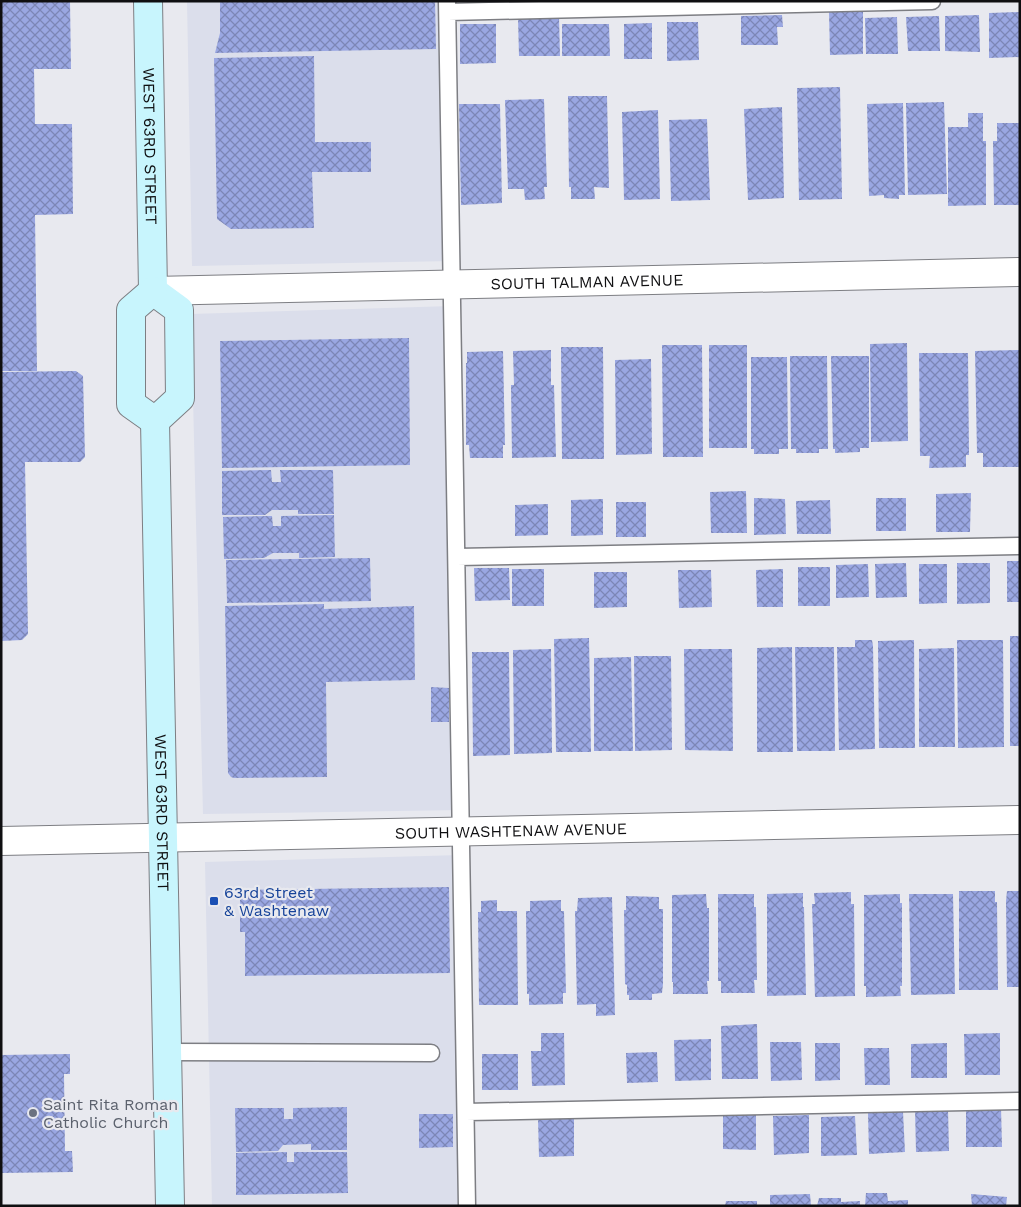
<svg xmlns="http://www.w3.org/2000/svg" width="1021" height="1207" font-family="'Work Sans',sans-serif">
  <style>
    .built { fill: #dbdeeb }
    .building { fill: url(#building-cross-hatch) }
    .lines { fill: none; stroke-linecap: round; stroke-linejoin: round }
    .lane-casing { stroke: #7d7e83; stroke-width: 19 }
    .street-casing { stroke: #7d7e83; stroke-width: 30 }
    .secondary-casing { stroke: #7d7e83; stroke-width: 30 }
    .lane { stroke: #fff; stroke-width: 16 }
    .street { stroke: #fff; stroke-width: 28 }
    .secondary { stroke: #c8f5fd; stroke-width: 28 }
    .transit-dot { fill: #1a4fb4; stroke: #e8e9ef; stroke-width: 2 }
    .worship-dot { fill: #6b7280; stroke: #e8e9ef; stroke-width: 2 }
    .labels { text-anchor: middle; stroke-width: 4.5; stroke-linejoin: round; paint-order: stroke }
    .street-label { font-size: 16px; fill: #0f0f11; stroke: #e8e9ef }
    .transit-label { font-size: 16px; fill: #164399; stroke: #e8e9ef; text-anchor: start }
    .worship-label { font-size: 16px; fill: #5b616d; stroke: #e8e9ef; text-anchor: start }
  </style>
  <defs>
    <pattern id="building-cross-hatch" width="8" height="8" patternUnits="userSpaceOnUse" patternTransform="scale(1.25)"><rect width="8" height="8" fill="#9aa7e2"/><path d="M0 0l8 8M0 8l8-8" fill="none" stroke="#7c86b6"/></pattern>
  </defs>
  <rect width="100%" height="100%" fill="#e8e9ef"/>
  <path class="built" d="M 187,1 L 447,1 L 452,261 L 192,266 Z
    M 452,306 L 461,810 L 203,814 L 191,314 Z
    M 461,855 L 467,1206 L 212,1206 L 205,862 Z"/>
  <path class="building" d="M 1,1 L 70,1 L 71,69 L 34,69 L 35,124 L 72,124 L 73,214 L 35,215 L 37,371 L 1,371 Z
    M 220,1 L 435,1 L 436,49 L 215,53 L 220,33 Z
    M 863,11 L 863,54 L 830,55 L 829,12 Z
    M 1020,12 L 1020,57 L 989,58 L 989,13 Z
    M 782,15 L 783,27 L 777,27 L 778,45 L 741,45 L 741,16 Z
    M 979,15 L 980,52 L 945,51 L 945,16 Z
    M 559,16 L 560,56 L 519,56 L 518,17 Z
    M 939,16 L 940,51 L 908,51 L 906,17 Z
    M 897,17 L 898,54 L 866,54 L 865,18 Z
    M 667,22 L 698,22 L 699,60 L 667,61 Z
    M 652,23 L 652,59 L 624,59 L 624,24 Z
    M 460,24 L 496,24 L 496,63 L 460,64 Z
    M 562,24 L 609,24 L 610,56 L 562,56 Z
    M 314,56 L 315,142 L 371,142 L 371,172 L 312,172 L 314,228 L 231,229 L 217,219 L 214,58 Z
    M 840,87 L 842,199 L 799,200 L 797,88 Z
    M 568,96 L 607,96 L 609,188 L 594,187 L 595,199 L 571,199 L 571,187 L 569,187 Z
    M 544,99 L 547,187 L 544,187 L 545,199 L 525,200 L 524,189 L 508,189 L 505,100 Z
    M 944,102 L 947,194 L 908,195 L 906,103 Z
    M 903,103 L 905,195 L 899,195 L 899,199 L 884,198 L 884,195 L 869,196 L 867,104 Z
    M 459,104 L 500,104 L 502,203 L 461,205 Z
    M 782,107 L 784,198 L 748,200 L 744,109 Z
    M 658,110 L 660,199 L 624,200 L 622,112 Z
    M 968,113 L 983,113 L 983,141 L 986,141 L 986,205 L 948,206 L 948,127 L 968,127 Z
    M 707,119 L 710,200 L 671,201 L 669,120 Z
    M 997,123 L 1020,123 L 1020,205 L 994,205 L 993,141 L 997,141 Z
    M 409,338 L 410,465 L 222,468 L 220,341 Z
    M 907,343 L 908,441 L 871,442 L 870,344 Z
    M 662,345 L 702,345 L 703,457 L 663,457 Z
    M 709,345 L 747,345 L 747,448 L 709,448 Z
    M 561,347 L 603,347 L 604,459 L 562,459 Z
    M 551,350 L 551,385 L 554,385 L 556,457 L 512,458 L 511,385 L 514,385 L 513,351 Z
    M 1020,350 L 1020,467 L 983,467 L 983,453 L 977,453 L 975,351 Z
    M 503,351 L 505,445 L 503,445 L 503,458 L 470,458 L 469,445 L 466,445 L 466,363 L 467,363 L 467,352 Z
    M 919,353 L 968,353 L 969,455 L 966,455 L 966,467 L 929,468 L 930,456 L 920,456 Z
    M 790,356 L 827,356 L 828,449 L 819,449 L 819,453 L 796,453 L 796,449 L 791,449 Z
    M 831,356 L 869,356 L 869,448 L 860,448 L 860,452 L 835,453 L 835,449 L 833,449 Z
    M 751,357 L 787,357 L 788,449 L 779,449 L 779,454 L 754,454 L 754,449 L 751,449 Z
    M 651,359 L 652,454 L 616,455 L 615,360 Z
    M 76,371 L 83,376 L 85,457 L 80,462 L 25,462 L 28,634 L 22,640 L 1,641 L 1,372 Z
    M 271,470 L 272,482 L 281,482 L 280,470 L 333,470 L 334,514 L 298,514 L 298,510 L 272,510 L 265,515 L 222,515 L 222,471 Z
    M 746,491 L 747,533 L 711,533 L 710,492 Z
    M 971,493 L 970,532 L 936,532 L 936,494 Z
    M 754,498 L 785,499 L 786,534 L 754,535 Z
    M 876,498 L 906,498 L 906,531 L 876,531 Z
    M 603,499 L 603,535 L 571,536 L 571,500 Z
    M 830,500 L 831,534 L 797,534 L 796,501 Z
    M 616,502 L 646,502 L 646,537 L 616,537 Z
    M 548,504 L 548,535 L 515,536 L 515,505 Z
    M 334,515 L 335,557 L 299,558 L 299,553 L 273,553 L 264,558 L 224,559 L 223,517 L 272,516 L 273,526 L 281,526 L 281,516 Z
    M 370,558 L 371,601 L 227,603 L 226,560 Z
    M 1007,561 L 1020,561 L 1020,602 L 1007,602 Z
    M 906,563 L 907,597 L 876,598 L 875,564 Z
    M 957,563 L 990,563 L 990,603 L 957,604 Z
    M 868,564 L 869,597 L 836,598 L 836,565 Z
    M 919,564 L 947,564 L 947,603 L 919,604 Z
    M 798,567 L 830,567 L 830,606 L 798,606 Z
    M 474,568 L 509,568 L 510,600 L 475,601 Z
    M 512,569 L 544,569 L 544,606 L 512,606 Z
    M 783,569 L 783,607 L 757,607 L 756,570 Z
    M 678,570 L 711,570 L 712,607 L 679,608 Z
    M 594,572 L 627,572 L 627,607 L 594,608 Z
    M 324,604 L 324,609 L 414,606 L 415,680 L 326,682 L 327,777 L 234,778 L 231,777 L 228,773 L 225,606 Z
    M 1010,636 L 1020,636 L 1020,746 L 1010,746 Z
    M 589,638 L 591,752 L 556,752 L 554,639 Z
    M 855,640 L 872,640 L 873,646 L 875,749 L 839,750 L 837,647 L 855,647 Z
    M 914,640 L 915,748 L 879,748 L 878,641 Z
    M 957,640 L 1003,640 L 1004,747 L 958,748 Z
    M 792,647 L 793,752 L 757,752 L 757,648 Z
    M 795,647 L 834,647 L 835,751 L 797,751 Z
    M 954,648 L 955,747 L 919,747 L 919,649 Z
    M 551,649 L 552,753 L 514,754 L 513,650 Z
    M 684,649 L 732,649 L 733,751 L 685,750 Z
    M 472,652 L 509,652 L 510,755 L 473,756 Z
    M 634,656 L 671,656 L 672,750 L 635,751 Z
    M 631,657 L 633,751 L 594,751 L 594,658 Z
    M 431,687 L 449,688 L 449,722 L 431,722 Z
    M 449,887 L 450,973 L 245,976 L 245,932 L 240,932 L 240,890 Z
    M 959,891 L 995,891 L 995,902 L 997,902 L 998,990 L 959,990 Z
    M 1007,891 L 1020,891 L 1020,987 L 1007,987 L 1006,901 Z
    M 851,892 L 851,904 L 854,904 L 855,996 L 815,997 L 812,904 L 815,904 L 814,893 Z
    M 803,893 L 803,907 L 804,907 L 806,995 L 767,996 L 767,894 Z
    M 706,894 L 707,908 L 709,908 L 709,981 L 707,981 L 708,994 L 673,994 L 673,982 L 672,982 L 672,895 Z
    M 718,894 L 754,894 L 754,907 L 756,907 L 757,980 L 754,980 L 755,993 L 721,993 L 721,981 L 718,981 Z
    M 900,894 L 900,903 L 902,903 L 902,986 L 900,986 L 901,996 L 866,997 L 866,986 L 864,986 L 864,895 Z
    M 909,894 L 953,894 L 955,994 L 911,995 Z
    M 626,896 L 659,897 L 659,909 L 663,909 L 663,984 L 662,993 L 652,994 L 652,1000 L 629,1000 L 629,995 L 627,995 L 627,985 L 625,984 L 624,910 L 626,910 Z
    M 612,897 L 615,1015 L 596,1016 L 596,1004 L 577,1005 L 575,911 L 577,911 L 578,898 Z
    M 497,900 L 497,911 L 517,911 L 518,1005 L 479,1005 L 478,912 L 481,912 L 481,901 Z
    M 561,900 L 561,911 L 564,911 L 566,993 L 563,993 L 563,1004 L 529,1005 L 529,994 L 527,994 L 526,911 L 530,911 L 530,901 Z
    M 757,1024 L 758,1079 L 722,1079 L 721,1026 Z
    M 541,1033 L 564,1033 L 565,1085 L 532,1086 L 531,1051 L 541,1051 Z
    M 1000,1033 L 1000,1075 L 965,1075 L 964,1034 Z
    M 711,1039 L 711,1080 L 675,1081 L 674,1040 Z
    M 770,1042 L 801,1042 L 802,1080 L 771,1081 Z
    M 815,1043 L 840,1043 L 840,1080 L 815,1081 Z
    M 947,1043 L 947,1078 L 911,1078 L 911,1044 Z
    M 864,1048 L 889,1048 L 890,1085 L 865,1085 Z
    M 657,1052 L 658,1082 L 627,1083 L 626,1053 Z
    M 70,1054 L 70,1074 L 64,1074 L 65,1151 L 72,1151 L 73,1172 L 1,1173 L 1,1055 Z
    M 482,1054 L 518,1054 L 518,1090 L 482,1090 Z
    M 347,1107 L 347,1150 L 311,1150 L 311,1144 L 283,1145 L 278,1151 L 236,1152 L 235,1108 L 284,1108 L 284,1119 L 293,1119 L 293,1108 Z
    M 966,1107 L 1001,1107 L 1002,1147 L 966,1147 Z
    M 915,1109 L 948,1109 L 949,1151 L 916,1152 Z
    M 868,1112 L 903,1112 L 905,1152 L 869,1154 Z
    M 419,1114 L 453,1114 L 453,1147 L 419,1148 Z
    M 723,1115 L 756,1115 L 756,1150 L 723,1149 Z
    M 809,1115 L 809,1153 L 774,1155 L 773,1116 Z
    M 855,1116 L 857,1155 L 821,1156 L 821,1117 Z
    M 538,1118 L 574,1118 L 574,1156 L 539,1157 Z
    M 287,1152 L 287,1162 L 294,1162 L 294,1152 L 347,1152 L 348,1193 L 236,1195 L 236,1153 Z
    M 866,1193 L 887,1193 L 888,1201 L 908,1200 L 908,1206 L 865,1206 Z
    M 810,1194 L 811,1206 L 770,1206 L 770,1195 Z
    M 971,1194 L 1007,1197 L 1006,1206 L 972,1206 Z
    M 819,1198 L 841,1198 L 841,1202 L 860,1201 L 860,1206 L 817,1206 Z
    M 726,1201 L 757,1201 L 757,1206 L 725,1206 Z"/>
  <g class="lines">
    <g class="lane-casing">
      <path id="lane" d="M 447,1 L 467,1206
        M 448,12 L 932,1
        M 457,557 L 1020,546
        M 167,1052 L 431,1053
        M 466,1112 L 1020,1101"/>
    </g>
    <g class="street-casing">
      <g id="street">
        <path id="s1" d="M 153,291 L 1020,272"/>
        <path id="s2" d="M 1,841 L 1020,820"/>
      </g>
    </g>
    <g class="secondary-casing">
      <g id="secondary">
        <path id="s3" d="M 148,1 L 153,291"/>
        <path id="s4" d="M 153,291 L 179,310 L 180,398 L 155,421 L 170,1206"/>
        <path d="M 153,291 L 131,310 L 131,404 L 155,421"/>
      </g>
    </g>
    <use href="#lane" class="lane"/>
    <use href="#street" class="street"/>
    <use href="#secondary" class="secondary"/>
  </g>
  <rect class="transit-dot" x="209" y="896" width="10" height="10" rx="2.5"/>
  <circle class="worship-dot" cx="33" cy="1113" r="5"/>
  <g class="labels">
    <g class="street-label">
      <text dy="6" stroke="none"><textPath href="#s3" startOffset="145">WEST 63RD STREET</textPath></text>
      <text dy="6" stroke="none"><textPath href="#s1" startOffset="434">SOUTH TALMAN AVENUE</textPath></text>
      <text dy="6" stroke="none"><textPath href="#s4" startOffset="546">WEST 63RD STREET</textPath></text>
      <text dy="6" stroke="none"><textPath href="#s2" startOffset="510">SOUTH WASHTENAW AVENUE</textPath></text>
    </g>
    <g class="transit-label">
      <text x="224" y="898">63rd Street<tspan x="224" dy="18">&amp; Washtenaw</tspan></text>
    </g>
    <g class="worship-label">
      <text x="43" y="1110">Saint Rita Roman<tspan x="43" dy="18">Catholic Church</tspan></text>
    </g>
  </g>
  <rect width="1021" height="1207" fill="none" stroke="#0f0f11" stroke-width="5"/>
</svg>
